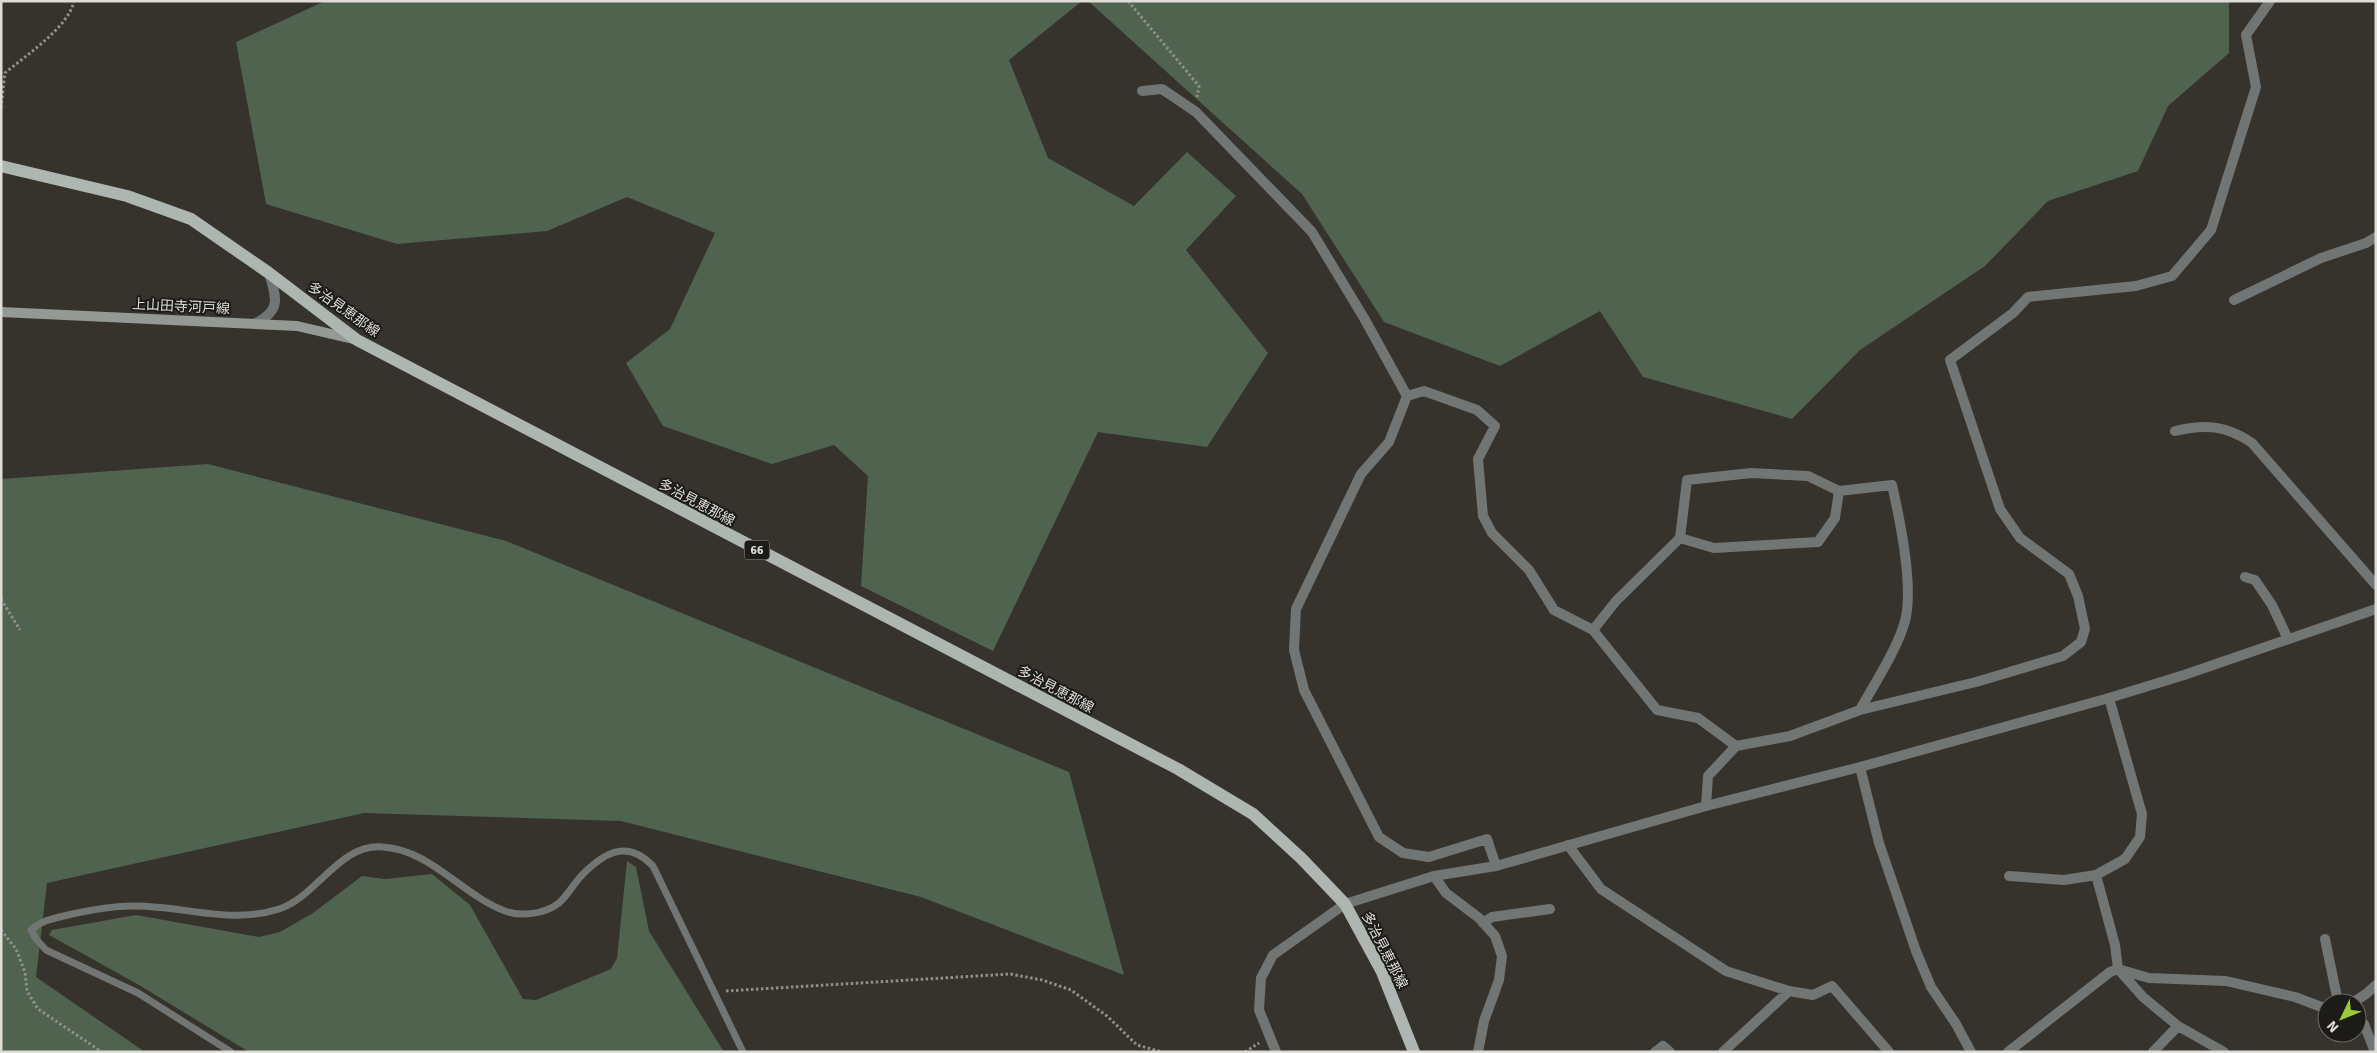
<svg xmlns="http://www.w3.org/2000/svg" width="2377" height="1053" font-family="Signika,'Noto Sans JP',sans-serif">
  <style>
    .green { fill: #50634f }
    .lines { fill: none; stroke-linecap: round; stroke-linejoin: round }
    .path { stroke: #908f89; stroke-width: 3; stroke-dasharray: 2.5 2.5; stroke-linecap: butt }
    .service { stroke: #717573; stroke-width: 7 }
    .minor { stroke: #717573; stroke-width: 10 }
    .tertiary { stroke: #717573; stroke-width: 10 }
    .secondary { stroke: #949996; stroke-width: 10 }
    .primary { stroke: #aeb6b1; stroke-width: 12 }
    .labels { text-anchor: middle; stroke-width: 4; stroke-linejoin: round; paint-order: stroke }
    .shield { fill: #1c1b18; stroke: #a3a29e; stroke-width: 1 }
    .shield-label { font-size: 12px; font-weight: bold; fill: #dddcd7 }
    .street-label { font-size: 14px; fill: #dddcd7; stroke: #1c1b18 }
  </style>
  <rect width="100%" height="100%" fill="#35332c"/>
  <path class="green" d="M 325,1 L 1082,1 L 1009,60 L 1048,158 L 1134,206 L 1187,152 L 1236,196 L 1186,250 L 1268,353 L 1207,447 L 1098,432 L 993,651 L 861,586 L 868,476 L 834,445 L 772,464 L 663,426 L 626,363 L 670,329 L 715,233 L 627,197 L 547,231 L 397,244 L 266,204 L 236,42 Z
    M 1088,1 L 2229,1 L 2229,53 L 2168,106 L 2138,171 L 2048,201 L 1985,266 L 1860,350 L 1792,419 L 1643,377 L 1600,311 L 1500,366 L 1384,322 L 1302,194 Z
    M 208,464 L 506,541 L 1069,772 L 1124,975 L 921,897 L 621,821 L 364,813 L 47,883 L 36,977 L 145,1052 L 1,1052 L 1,479 Z
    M 627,861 L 636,867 L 649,931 L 724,1052 L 249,1052 L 139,985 L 49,935 L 52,930 L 136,915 L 259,937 L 280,932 L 313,913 L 362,876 L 385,879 L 432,874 L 470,905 L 523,999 L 536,1000 L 611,969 L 617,958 Z"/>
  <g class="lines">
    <path class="path" d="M 1128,1 L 1199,86 L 1197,97
      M 1,108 L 5,73 C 25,56 69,27 74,1
      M 1,599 L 20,630
      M 1,930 L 16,949 L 25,972 L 27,991 L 38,1009 L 102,1052
      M 726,991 L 1010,974 L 1042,980 L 1071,990 L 1107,1016 L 1137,1045 L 1162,1052
      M 1245,1052 L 1259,1043"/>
    <path class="service" d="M 231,1052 L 138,993 L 46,950 L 36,939 L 31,930 C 43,919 57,918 72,914 C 91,910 113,906 132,906 C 181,905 230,925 279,909 C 317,897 339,843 383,847 C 431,850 462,895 505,911 C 521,917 545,914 559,903 C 568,895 574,883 583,874 C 606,851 628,840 653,866 L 743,1052"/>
    <path class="minor" d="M 1142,91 L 1162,89 L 1196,112 L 1312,232 L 1364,318 L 1407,396
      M 2234,300 L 2321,258 L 2366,243 L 2376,237
      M 1407,396 L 1389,442 L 1361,474 L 1296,609 L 1294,650 L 1304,690 L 1379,837 L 1403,853 L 1429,857 L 1487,839 L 1496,866
      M 1407,396 L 1424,391 L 1477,410 L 1495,426 L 1478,459 L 1483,516 L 1492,533 L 1529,570 L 1554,610 L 1593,630 L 1657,710 L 1698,718 L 1736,746
      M 2175,431 C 2205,424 2226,425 2252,443 L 2376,585
      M 1680,538 L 1687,480 L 1751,473 L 1808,476 L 1839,491
      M 2245,577 L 2255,580 L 2272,605 L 2288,639
      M 1593,630 L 1616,601 L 1680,538 L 1714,548 L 1818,542 L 1835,518 L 1839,491 L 1892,485 C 1900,520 1914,587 1905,621 C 1898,648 1873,686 1860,710
      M 1860,767 L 1879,843 L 1916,951 L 1931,987 L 1956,1024 L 1971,1052
      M 1706,806 L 1708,776 L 1736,746 L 1790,736 L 1860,710 L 1976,682 L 2063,656 L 2081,642 L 2085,629 L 2078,596 L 2069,574 L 2020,538 L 2000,509 L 1950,360 L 2013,313 L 2028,297 L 2136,286 L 2172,276 L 2211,230 L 2256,87 L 2246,35 L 2270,1
      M 1568,845 L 1601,889 L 1726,971 L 1789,991
      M 2096,875 L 2115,945 L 2118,969 L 2149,978 L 2226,981 L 2295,997 L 2327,1009
      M 1434,876 L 1446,893 L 1479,918 L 1495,936 L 1502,956 L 1499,980 L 1484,1021 L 1478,1052
      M 2009,876 L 2064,880 L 2096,875 L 2125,859 L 2140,837 L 2142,814 L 2109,698
      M 1483,923 L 1492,917 L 1550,909
      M 2325,939 L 2337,997 L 2336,1003
      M 2352,1003 L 2366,994 L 2376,985
      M 2364,1024 L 2375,1052
      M 1655,1052 L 1663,1046 L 1670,1052
      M 1723,1052 L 1789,991 L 1813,995 L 1832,986 L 1889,1052
      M 2008,1052 L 2110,972 L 2118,969 L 2143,997 L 2178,1026 L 2224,1052
      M 2153,1052 L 2178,1026"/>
    <path class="tertiary" d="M 256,323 C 282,310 276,297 269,273
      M 1276,1052 L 1259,1010 L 1261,978 L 1273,955 L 1345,904 L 1434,876 L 1496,866 L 1706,806 L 1860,767 L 2109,698 L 2184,675 L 2376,609"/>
    <path class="secondary" d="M 1,312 L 297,326 L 353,339"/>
    <path class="primary" d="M 1,166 L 127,196 L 191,219 L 269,273 L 357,340 L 1178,769 L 1253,814 L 1301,858 L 1345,904 L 1382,972 L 1414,1052"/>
  </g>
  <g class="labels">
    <rect class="shield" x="744.5" y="540.5" width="25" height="19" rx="4"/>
    <g class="shield-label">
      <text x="757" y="554">66</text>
    </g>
    <g class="street-label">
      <text transform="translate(181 306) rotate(3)" y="5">上山田寺河戸線</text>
      <text transform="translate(344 309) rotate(35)" y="5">多治見恵那線</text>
      <text transform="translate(697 502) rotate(28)" y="5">多治見恵那線</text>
      <text transform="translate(1056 689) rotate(28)" y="5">多治見恵那線</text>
      <text transform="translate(1385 950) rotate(63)" y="5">多治見恵那線</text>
    </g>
  </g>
  <rect width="2377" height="1053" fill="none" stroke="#dddcd7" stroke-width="5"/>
  <g transform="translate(2342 1018) rotate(227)"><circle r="24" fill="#1c1b18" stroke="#696864"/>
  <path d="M0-4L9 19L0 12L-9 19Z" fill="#9acb34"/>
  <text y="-8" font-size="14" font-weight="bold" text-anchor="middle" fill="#dddcd7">N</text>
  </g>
</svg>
